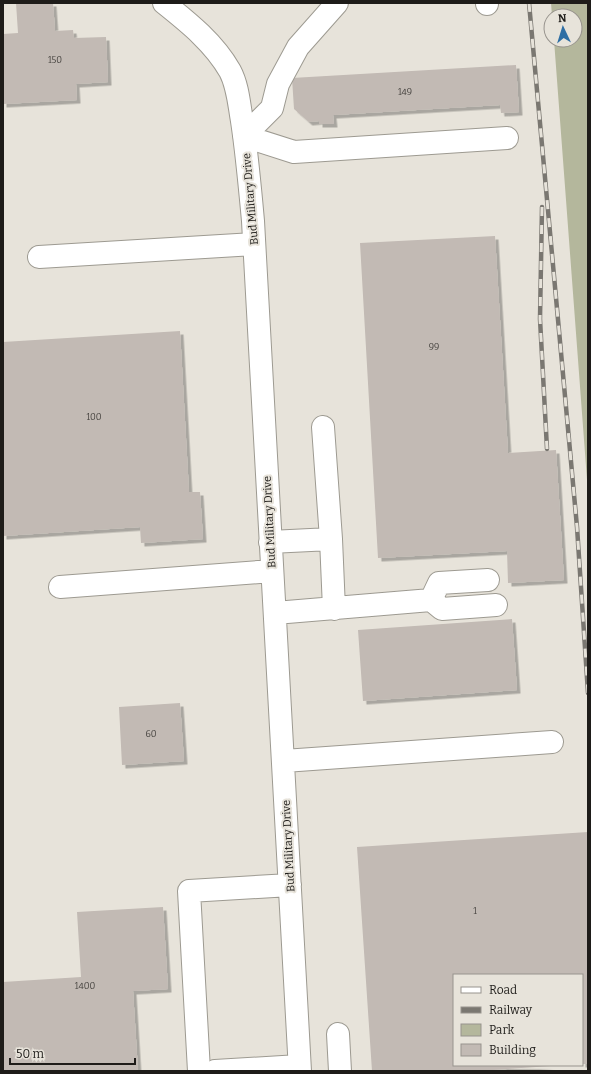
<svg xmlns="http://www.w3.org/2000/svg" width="591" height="1074" font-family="Bitter,serif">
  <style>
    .green { fill: #b4b79c }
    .building { fill: #c2bab4; filter: url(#shadow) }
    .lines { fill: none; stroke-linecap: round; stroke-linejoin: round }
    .minor-casing { stroke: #9d9a91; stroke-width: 24 }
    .minor { stroke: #fff; stroke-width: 22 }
    .rail-casing { stroke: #7a7771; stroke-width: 4.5 }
    .rail { stroke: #e7e3da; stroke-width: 3; stroke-dasharray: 9; stroke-linecap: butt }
    .labels { text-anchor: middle; stroke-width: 4; stroke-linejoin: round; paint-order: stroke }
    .number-label { font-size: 9px; fill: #474440 }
    .street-label { font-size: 11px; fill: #1e1c19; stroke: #e7e3da }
  </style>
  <defs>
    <filter id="shadow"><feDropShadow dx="3.5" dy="3.5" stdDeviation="0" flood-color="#0004"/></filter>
  </defs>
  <rect width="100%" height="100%" fill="#e7e3da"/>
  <path class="green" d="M 551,3 L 588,3 L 588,493 L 554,40 L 575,40 L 575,16 L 552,16 Z"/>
  <path class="building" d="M 16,3 L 53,3 L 55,31 L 73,30 L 74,38 L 106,37 L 108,82 L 76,84 L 77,100 L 3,104 L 3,34 L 18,33 Z
    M 516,65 L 519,112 L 501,113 L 500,105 L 333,115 L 334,124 L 319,124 L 319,121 L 309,122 L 294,109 L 292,78 Z
    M 495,236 L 508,453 L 556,450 L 564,580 L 508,583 L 507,551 L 378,558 L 360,243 Z
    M 180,331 L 189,492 L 200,492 L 203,539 L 141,543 L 140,527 L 3,536 L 3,342 Z
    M 512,619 L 517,690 L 363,701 L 358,630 Z
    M 180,703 L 184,761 L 122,765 L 119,707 Z
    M 588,832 L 588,1064 L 582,1064 L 582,975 L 454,975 L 454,1065 L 551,1066 L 478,1071 L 372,1071 L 357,847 Z
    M 163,907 L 168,989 L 133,991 L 138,1071 L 3,1071 L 3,982 L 81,977 L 77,912 Z"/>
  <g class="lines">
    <g class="minor-casing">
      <path id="minor" d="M 164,3 C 189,23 214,43 230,71 C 238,86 239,104 242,121 C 247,154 250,188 253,221 L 300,1071
        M 487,3 L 487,4
        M 244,136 L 294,152 L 507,138
        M 244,136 L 272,108 L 278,84 L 298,47 L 337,3
        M 39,257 L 254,244
        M 323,427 L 331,539
        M 270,542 L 331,539 L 334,609
        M 60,587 L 272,571
        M 431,600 L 439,583 L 488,580
        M 275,613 L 431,600 L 442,609 L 496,605
        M 284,761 L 552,742
        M 338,1034 L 340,1071
        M 199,1071 L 189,891 L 290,885
        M 215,1071 L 299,1066"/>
    </g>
    <use href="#minor" class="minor"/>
    <g class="rail-casing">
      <path id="rail" d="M 529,3 L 577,527 L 588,693
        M 542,207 L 540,319 L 547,449"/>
    </g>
    <use href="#rail" class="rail"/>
  </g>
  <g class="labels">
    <g class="number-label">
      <text x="55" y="63">150</text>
      <text x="405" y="95">149</text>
      <text x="434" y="350">99</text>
      <text x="94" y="420">100</text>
      <text x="151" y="737">60</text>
      <text x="475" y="914">1</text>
      <text x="85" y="989">1400</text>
    </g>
    <g class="street-label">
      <text transform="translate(250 199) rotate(-95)" y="4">Bud Military Drive</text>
      <text transform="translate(269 522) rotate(-93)" y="4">Bud Military Drive</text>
      <text transform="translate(288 846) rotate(-93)" y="4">Bud Military Drive</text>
    </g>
  </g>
  <rect width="591" height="1074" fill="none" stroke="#1e1c19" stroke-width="8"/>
  <rect x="453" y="974" width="130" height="92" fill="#e7e3da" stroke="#97938d"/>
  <rect x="461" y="987" width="20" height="6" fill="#ffffff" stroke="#97938d"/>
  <text x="489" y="994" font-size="12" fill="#1e1c19">Road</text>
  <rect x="461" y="1007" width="20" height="6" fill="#7a7771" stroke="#97938d"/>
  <text x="489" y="1014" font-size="12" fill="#1e1c19">Railway</text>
  <rect x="461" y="1024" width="20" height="12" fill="#b4b79c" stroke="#97938d"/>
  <text x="489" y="1034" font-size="12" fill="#1e1c19">Park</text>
  <rect x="461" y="1044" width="20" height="12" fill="#c2bab4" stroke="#97938d"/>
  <text x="489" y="1054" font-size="12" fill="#1e1c19">Building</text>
  <g transform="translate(563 28) rotate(356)"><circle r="19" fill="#e7e3da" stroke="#97938d"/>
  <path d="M0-3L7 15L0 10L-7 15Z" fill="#2e6ea4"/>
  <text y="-6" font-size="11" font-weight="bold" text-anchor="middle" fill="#1e1c19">N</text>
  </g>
  <path d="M10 1058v6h125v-6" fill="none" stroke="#1e1c19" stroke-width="2"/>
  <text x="16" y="1058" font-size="12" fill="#1e1c19" stroke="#e7e3da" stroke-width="3" paint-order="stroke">50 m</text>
</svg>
